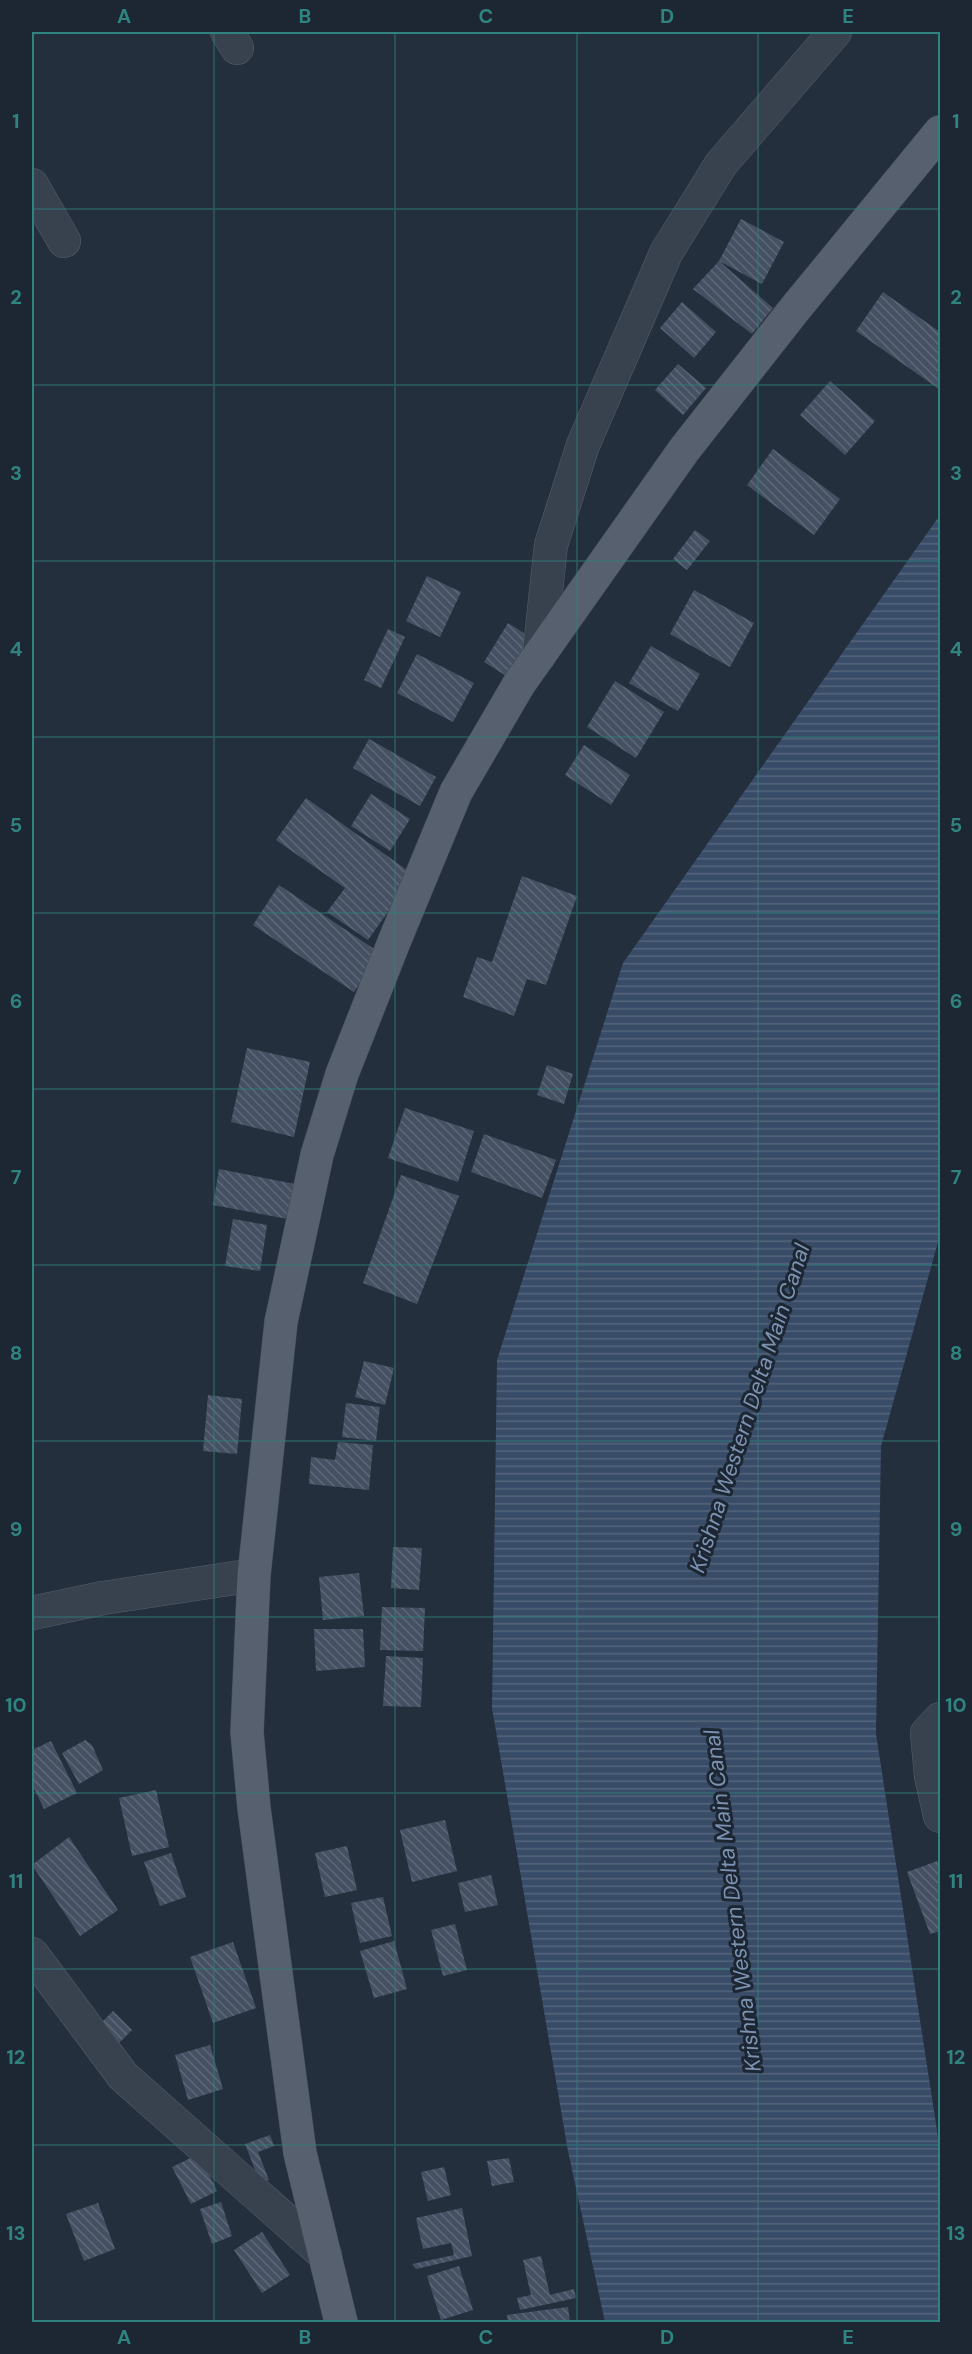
<svg xmlns="http://www.w3.org/2000/svg" width="972" height="2354" font-family="'DM Sans',sans-serif">
  <style>
    .water { fill: url(#water-rules) }
    .building { fill: url(#building-back-hatch) }
    .lines { fill: none; stroke-linecap: round; stroke-linejoin: round }
    .minor-casing { stroke: #565f6c; stroke-width: 34 }
    .major-casing { stroke: #414a57; stroke-width: 34 }
    .minor { stroke: #38414e; stroke-width: 33 }
    .major { stroke: #56606e; stroke-width: 33 }
    .grid { fill: none; stroke: #308480; stroke-width: 1.5; stroke-opacity: 0.55 }
    .labels { text-anchor: middle; stroke-width: 6; stroke-linejoin: round; paint-order: stroke }
    .water-label { font-size: 22px; font-style: italic; fill: #7c92b1; stroke: #1d2633 }
    .neatline { fill: none; stroke: #308480; stroke-width: 2 }
    .grid-label { font-size: 20px; text-anchor: middle; font-weight: bold; fill: #308480 }
  </style>
  <defs>
    <pattern id="water-rules" width="6" height="5" patternUnits="userSpaceOnUse" patternTransform="scale(1.5)"><rect width="6" height="5" fill="#394c67"/><path d="M0 2.5h6" fill="none" stroke="#53647b"/></pattern>
    <pattern id="building-back-hatch" width="6" height="6" patternUnits="userSpaceOnUse" patternTransform="scale(1.5)"><rect width="6" height="6" fill="#455162"/><path d="M-1 5l2 2M0 0l6 6M5-1l2 2" fill="none" stroke="#5d6877"/></pattern>
  </defs>
  <rect width="100%" height="100%" fill="#242f3e"/>
  <path class="water" d="M 940,515 L 940,1235 L 881,1446 L 876,1734 L 940,2150 L 940,2322 L 605,2322 L 568,2151 L 492,1708 L 497,1360 L 623,963 Z"/>
  <path class="building" d="M 741,219 L 784,242 L 762,284 L 719,261 Z
    M 719,261 L 773,308 L 752,334 L 693,289 Z
    M 883,292 L 940,332 L 939,389 L 856,331 Z
    M 682,302 L 716,332 L 694,358 L 660,328 Z
    M 678,364 L 706,388 L 683,415 L 655,390 Z
    M 830,381 L 875,421 L 845,455 L 800,415 Z
    M 773,449 L 840,499 L 814,535 L 747,485 Z
    M 695,530 L 710,541 L 687,570 L 673,559 Z
    M 427,576 L 461,592 L 440,637 L 406,621 Z
    M 694,590 L 754,623 L 730,667 L 670,634 Z
    M 508,623 L 532,638 L 508,677 L 484,662 Z
    M 388,629 L 405,637 L 381,688 L 364,680 Z
    M 651,646 L 700,674 L 678,711 L 629,683 Z
    M 417,654 L 474,683 L 453,722 L 397,693 Z
    M 615,681 L 664,712 L 636,758 L 587,727 Z
    M 369,739 L 436,777 L 420,806 L 353,768 Z
    M 584,745 L 630,775 L 611,805 L 565,775 Z
    M 371,794 L 410,819 L 390,851 L 351,826 Z
    M 306,798 L 414,875 L 368,940 L 327,912 L 345,888 L 276,840 Z
    M 522,876 L 577,896 L 546,985 L 527,979 L 514,1016 L 463,997 L 477,957 L 492,962 Z
    M 279,885 L 380,953 L 354,992 L 253,925 Z
    M 247,1048 L 310,1062 L 294,1137 L 231,1122 Z
    M 547,1065 L 573,1074 L 564,1104 L 537,1095 Z
    M 405,1108 L 474,1131 L 458,1182 L 388,1158 Z
    M 484,1134 L 556,1160 L 542,1198 L 471,1172 Z
    M 219,1169 L 295,1184 L 288,1219 L 213,1205 Z
    M 401,1175 L 459,1196 L 417,1304 L 363,1283 Z
    M 233,1219 L 267,1225 L 260,1271 L 225,1266 Z
    M 364,1361 L 394,1368 L 385,1405 L 355,1397 Z
    M 208,1395 L 242,1399 L 237,1454 L 203,1451 Z
    M 346,1403 L 380,1407 L 376,1441 L 342,1437 Z
    M 338,1442 L 373,1445 L 369,1490 L 309,1484 L 311,1457 L 335,1460 Z
    M 393,1547 L 422,1548 L 419,1590 L 391,1588 Z
    M 359,1573 L 364,1616 L 323,1620 L 319,1577 Z
    M 382,1607 L 425,1608 L 423,1651 L 380,1650 Z
    M 314,1629 L 363,1629 L 365,1667 L 316,1671 Z
    M 386,1656 L 423,1658 L 421,1707 L 383,1706 Z
    M 85,1740 L 92,1745 L 103,1770 L 79,1784 L 62,1753 Z
    M 51,1741 L 77,1793 L 44,1809 L 32,1784 L 32,1750 Z
    M 156,1790 L 169,1847 L 132,1856 L 119,1798 Z
    M 445,1820 L 457,1871 L 412,1882 L 400,1830 Z
    M 69,1837 L 118,1910 L 80,1936 L 32,1865 Z
    M 347,1846 L 357,1890 L 325,1897 L 315,1853 Z
    M 171,1853 L 186,1897 L 160,1906 L 144,1862 Z
    M 940,1860 L 940,1931 L 930,1934 L 907,1872 Z
    M 491,1875 L 498,1905 L 465,1912 L 458,1883 Z
    M 383,1897 L 392,1936 L 360,1943 L 351,1903 Z
    M 455,1924 L 467,1970 L 443,1976 L 431,1930 Z
    M 394,1941 L 407,1989 L 374,1998 L 360,1951 Z
    M 233,1942 L 256,2008 L 213,2023 L 190,1957 Z
    M 113,2011 L 132,2030 L 117,2045 L 98,2026 Z
    M 210,2045 L 223,2089 L 188,2100 L 175,2055 Z
    M 270,2135 L 274,2146 L 258,2152 L 269,2180 L 260,2183 L 245,2144 Z
    M 199,2154 L 217,2191 L 191,2204 L 172,2167 Z
    M 509,2158 L 514,2182 L 492,2186 L 487,2161 Z
    M 444,2167 L 451,2195 L 428,2201 L 421,2172 Z
    M 221,2202 L 232,2236 L 212,2244 L 200,2209 Z
    M 98,2203 L 115,2249 L 84,2261 L 66,2214 Z
    M 462,2208 L 472,2256 L 416,2269 L 412,2264 L 454,2255 L 451,2243 L 423,2249 L 416,2218 Z
    M 262,2232 L 290,2275 L 262,2293 L 234,2250 Z
    M 541,2256 L 550,2295 L 574,2289 L 576,2298 L 520,2310 L 517,2298 L 531,2295 L 523,2260 Z
    M 459,2266 L 473,2310 L 441,2320 L 427,2276 Z
    M 568,2307 L 570,2322 L 508,2322 L 507,2315 Z"/>
  <g class="lines">
    <g class="minor-casing">
      <path id="minor" d="M 227,32 L 237,48
        M 32,185 L 64,241
        M 539,656 L 551,545 L 583,445 L 666,253 L 721,164 L 835,32
        M 32,1613 L 103,1598 L 254,1575
        M 940,1719 L 927,1733 L 931,1776 L 940,1816
        M 32,1954 L 123,2076 L 325,2255"/>
    </g>
    <g class="major-casing">
      <path id="major" d="M 341,2322 L 300,2153 L 254,1808 L 247,1732 L 254,1575 L 281,1322 L 317,1155 L 342,1074 L 394,942 L 456,792 L 519,684 L 684,450 L 794,310 L 940,132"/>
    </g>
    <use href="#minor" class="minor"/>
    <use href="#major" class="major"/>
  </g>
  <path class="grid" d="M 214,32 L 214,2322M 395,32 L 395,2322M 577,32 L 577,2322M 758,32 L 758,2322M 32,209 L 940,209M 32,385 L 940,385M 32,561 L 940,561M 32,737 L 940,737M 32,913 L 940,913M 32,1089 L 940,1089M 32,1265 L 940,1265M 32,1441 L 940,1441M 32,1617 L 940,1617M 32,1793 L 940,1793M 32,1969 L 940,1969M 32,2145 L 940,2145"/>
  <g class="labels">
    <g class="water-label">
      <text transform="translate(749 1408) rotate(-72)" y="8">Krishna Western Delta Main Canal</text>
      <text transform="translate(732 1901) rotate(-97)" y="8">Krishna Western Delta Main Canal</text>
    </g>
  </g>
  <rect width="972" height="2354" fill="none" stroke="#1d2633" stroke-width="66"/>
  <rect x="33" y="33" width="906" height="2288" class="neatline"/>
  <g class="grid-label">
    <text x="124" y="23">A</text>
    <text x="305" y="23">B</text>
    <text x="486" y="23">C</text>
    <text x="667" y="23">D</text>
    <text x="848" y="23">E</text>
    <text x="16" y="128">1</text>
    <text x="956" y="128">1</text>
    <text x="16" y="304">2</text>
    <text x="956" y="304">2</text>
    <text x="16" y="480">3</text>
    <text x="956" y="480">3</text>
    <text x="16" y="656">4</text>
    <text x="956" y="656">4</text>
    <text x="16" y="832">5</text>
    <text x="956" y="832">5</text>
    <text x="16" y="1008">6</text>
    <text x="956" y="1008">6</text>
    <text x="16" y="1184">7</text>
    <text x="956" y="1184">7</text>
    <text x="16" y="1360">8</text>
    <text x="956" y="1360">8</text>
    <text x="16" y="1536">9</text>
    <text x="956" y="1536">9</text>
    <text x="16" y="1712">10</text>
    <text x="956" y="1712">10</text>
    <text x="16" y="1888">11</text>
    <text x="956" y="1888">11</text>
    <text x="16" y="2064">12</text>
    <text x="956" y="2064">12</text>
    <text x="16" y="2240">13</text>
    <text x="956" y="2240">13</text>
    <text x="124" y="2344">A</text>
    <text x="305" y="2344">B</text>
    <text x="486" y="2344">C</text>
    <text x="667" y="2344">D</text>
    <text x="848" y="2344">E</text>
  </g>
</svg>
